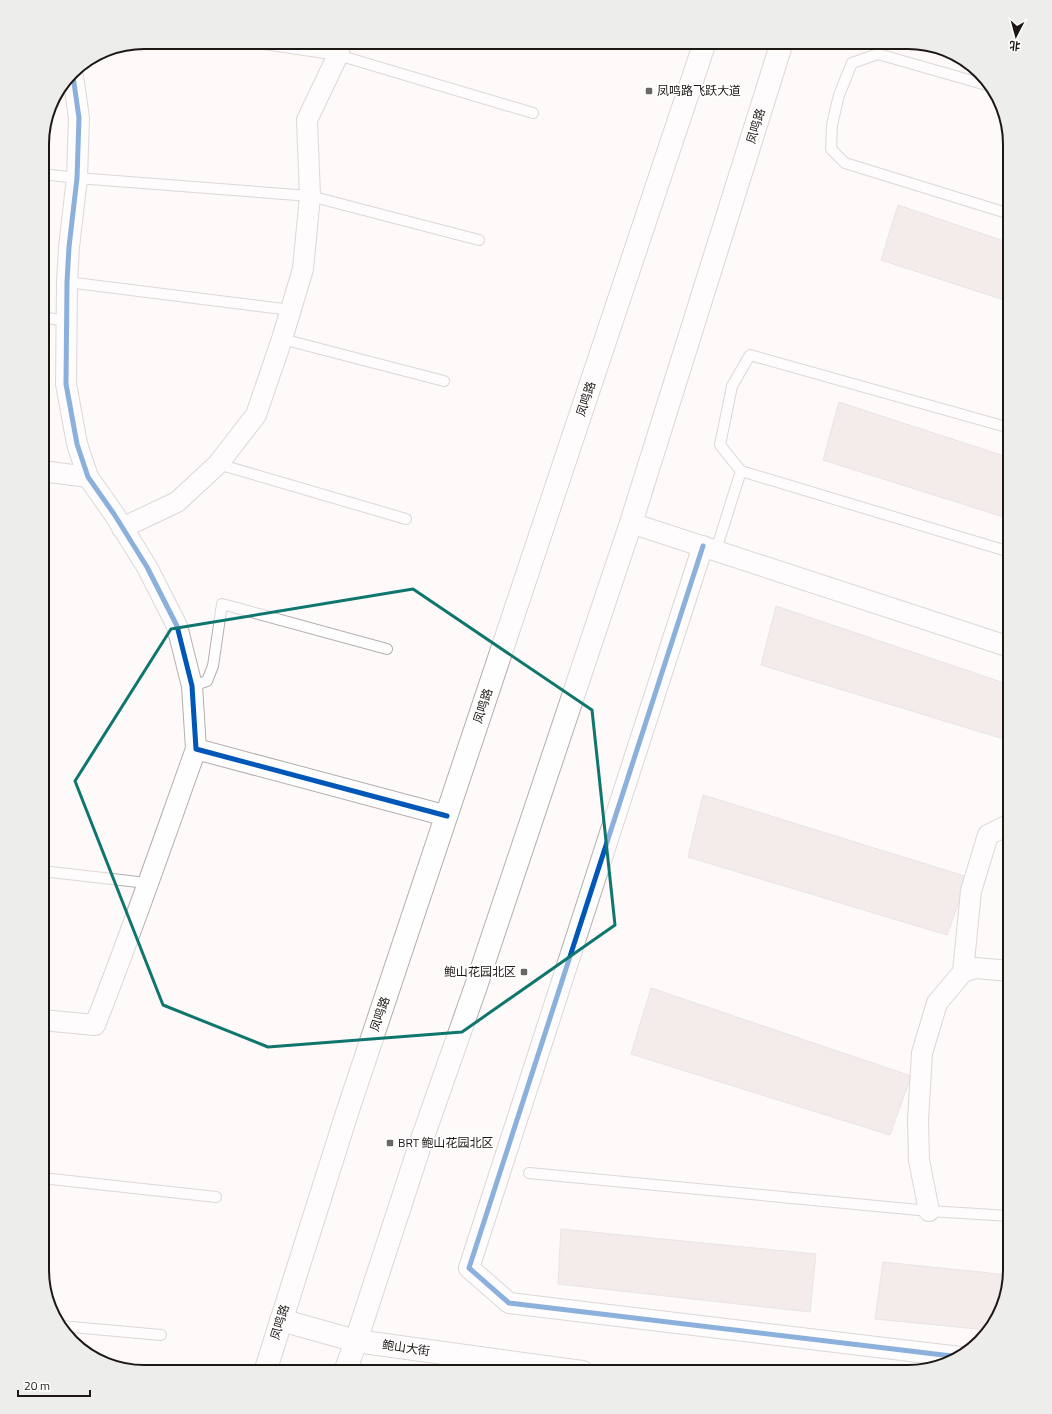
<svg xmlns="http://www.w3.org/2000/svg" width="1052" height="1414" font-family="'Titillium Web','Noto Sans SC',sans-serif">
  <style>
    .building { fill: #e6dbd9; stroke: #d1cccb }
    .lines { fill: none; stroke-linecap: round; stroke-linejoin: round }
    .service-casing { stroke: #b4afae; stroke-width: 12 }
    .minor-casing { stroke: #b4afae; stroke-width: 22 }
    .tertiary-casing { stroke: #b4afae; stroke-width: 24 }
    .primary-casing { stroke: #b4afae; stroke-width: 24 }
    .service { stroke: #fffefe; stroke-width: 10 }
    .minor { stroke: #fffefe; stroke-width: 20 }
    .tertiary { stroke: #fffefe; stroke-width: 22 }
    .primary { stroke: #fffefe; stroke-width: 22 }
    .cycleway-casing { stroke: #fff; stroke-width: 8 }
    .cycleway { stroke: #0057b8; stroke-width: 5 }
    .marked { fill: none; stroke: #0f766e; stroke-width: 3; stroke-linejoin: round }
    .poi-dot { fill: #6c6765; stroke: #fff; stroke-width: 1.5 }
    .labels { text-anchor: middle; stroke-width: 3.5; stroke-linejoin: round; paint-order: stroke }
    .poi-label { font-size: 12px; fill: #1e1815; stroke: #fff; text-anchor: start }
    .street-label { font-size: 12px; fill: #1e1815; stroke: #fff }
    .rim { fill: none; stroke: #1e1815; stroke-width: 2 }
  </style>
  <rect width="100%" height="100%" fill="#fdfaf9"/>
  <path class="building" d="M 898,205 L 1010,243 L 1010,302 L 881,260 Z
    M 839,402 L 1010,458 L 1010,519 L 823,460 Z
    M 776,606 L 1010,685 L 1010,741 L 761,665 Z
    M 703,795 L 968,877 L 947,935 L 688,857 Z
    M 651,988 L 911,1076 L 890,1135 L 631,1054 Z
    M 561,1229 L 816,1254 L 810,1312 L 558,1284 Z
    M 883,1262 L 1009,1275 L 996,1321 L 987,1330 L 875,1319 Z"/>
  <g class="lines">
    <g class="service-casing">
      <path id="service" d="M 251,42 L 338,55 L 533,113
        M 990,86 L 878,54 L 852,63 L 839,95 L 832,125 L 831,149 L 845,163 L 1010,214
        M 42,174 L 77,178 L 310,196 L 479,240
        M 67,282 L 291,310
        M 42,317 L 66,321
        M 282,339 L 444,381
        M 218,464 L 406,519
        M 741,471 L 720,445 L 732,386 L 750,355 L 1010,428
        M 716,550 L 741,471 L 1010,552
        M 192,686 L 207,681 L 213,666 L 222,604 L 387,649
        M 42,871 L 147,883
        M 529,1173 L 929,1211 L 1010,1216
        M 42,1178 L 216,1197
        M 61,1326 L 161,1335"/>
    </g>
    <g class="minor-casing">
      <path id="minor" d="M 71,74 L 73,76 L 79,118 L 77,178 L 69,247 L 67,282 L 66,384 L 77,444 L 88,477 L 114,514 L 147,567 L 177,626 L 192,686 L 196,749 L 447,816
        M 42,471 L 88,477
        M 631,523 L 1010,647
        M 122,528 L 177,502 L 218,464 L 256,415 L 282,339 L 303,269 L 310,196 L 307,120 L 338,55 L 341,42
        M 703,546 L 469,1268 L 509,1303 L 960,1357
        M 963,972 L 971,891 L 988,835 L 1010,824
        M 42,1020 L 95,1025 C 131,934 163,841 196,749
        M 929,1211 L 919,1160 L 918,1120 L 922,1053 L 937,1003 L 963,972 L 975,968 L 1010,971"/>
    </g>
    <g class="tertiary-casing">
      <path id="tertiary" d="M 281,1320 L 356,1341 L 582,1372"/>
    </g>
    <g class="primary-casing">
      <path id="primary" d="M 265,1372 L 347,1113 L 705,42
        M 345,1372 L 356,1341 L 420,1145 L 475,989 L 631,523 L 782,42"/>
    </g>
    <use href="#service" class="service"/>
    <use href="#minor" class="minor"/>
    <use href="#tertiary" class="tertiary"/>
    <use href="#primary" class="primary"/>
    <g class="cycleway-casing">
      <path id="cycleway" d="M 71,74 L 73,76 L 79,118 L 77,178 L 69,247 L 67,282 L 66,384 L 77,444 L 88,477 L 114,514 L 147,567 L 177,626 L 192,686 L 196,749 L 447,816
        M 703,546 L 469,1268 L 509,1303 L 960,1357"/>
    </g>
    <use href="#cycleway" class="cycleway"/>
  </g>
  <path d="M0 0H1052V1414H0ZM 413,589 L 592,710 L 615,925 L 462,1032 L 268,1047 L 163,1005 L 75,781 L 171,629 Z" fill="#fdfaf9" fill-opacity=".55" fill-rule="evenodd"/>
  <path class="marked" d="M 413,589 L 592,710 L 615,925 L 462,1032 L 268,1047 L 163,1005 L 75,781 L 171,629 Z"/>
  <g class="poi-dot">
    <rect x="645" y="87" width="8" height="8" rx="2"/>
    <rect x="520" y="968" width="8" height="8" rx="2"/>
    <rect x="386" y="1139" width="8" height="8" rx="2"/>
  </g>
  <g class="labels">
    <g class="poi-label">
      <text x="657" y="95">凤鸣路飞跃大道</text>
      <text x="516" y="976" text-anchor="end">鲍山花园北区</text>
      <text x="398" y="1147">BRT 鲍山花园北区</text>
    </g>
    <g class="street-label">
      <text transform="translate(756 126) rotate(-73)" y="4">凤鸣路</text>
      <text transform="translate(586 399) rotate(-72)" y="4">凤鸣路</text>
      <text transform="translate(483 706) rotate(-72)" y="4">凤鸣路</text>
      <text transform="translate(380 1014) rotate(-71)" y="4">凤鸣路</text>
      <text transform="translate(280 1322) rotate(-73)" y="4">凤鸣路</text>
      <text transform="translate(406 1348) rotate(8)" y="4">鲍山大街</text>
    </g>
  </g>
  <path d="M0 0H1052V1414H0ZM144 49H908A95 95 0 0 1 1003 144V1270A95 95 0 0 1 908 1365H144A95 95 0 0 1 49 1270V144A95 95 0 0 1 144 49Z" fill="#ededec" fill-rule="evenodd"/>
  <path class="rim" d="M144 49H908A95 95 0 0 1 1003 144V1270A95 95 0 0 1 908 1365H144A95 95 0 0 1 49 1270V144A95 95 0 0 1 144 49Z"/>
  <g transform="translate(1016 36) rotate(186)" stroke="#ffffff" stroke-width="3" paint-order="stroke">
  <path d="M0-3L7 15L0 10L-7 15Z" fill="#1e1815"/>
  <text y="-6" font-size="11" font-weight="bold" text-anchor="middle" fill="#1e1815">北</text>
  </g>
  <path d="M18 1390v6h72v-6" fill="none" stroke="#1e1815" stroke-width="2"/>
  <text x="24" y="1390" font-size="12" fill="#1e1815" stroke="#ffffff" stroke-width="3" paint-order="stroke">20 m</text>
</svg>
